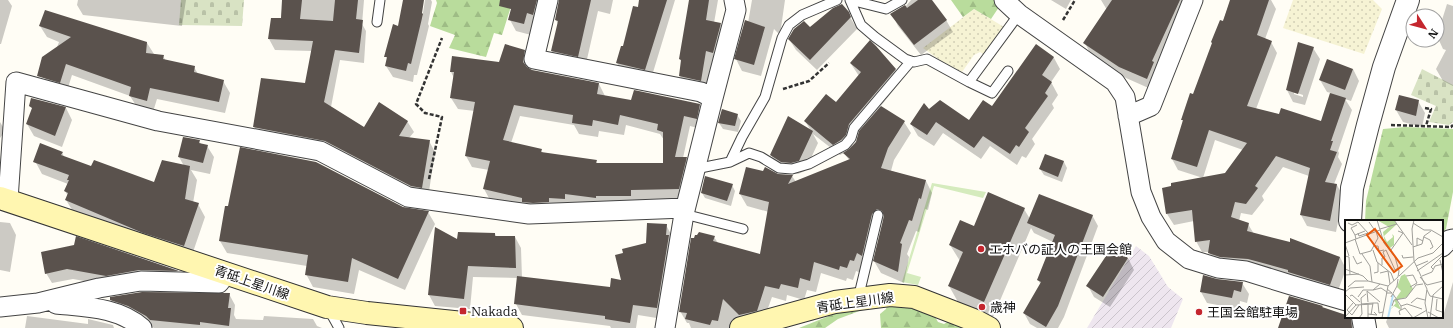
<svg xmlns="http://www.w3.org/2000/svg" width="1453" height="328" font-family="'IBM Plex Serif','Noto Sans JP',serif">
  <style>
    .industrial { fill: url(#industrial-furrows) }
    .farmland { fill: url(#farmland-dots) }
    .grass { fill: #d5ebbd }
    .forest { fill: url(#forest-firs) }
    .cemetery { fill: url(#cemetery-stones) }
    .shadow { fill: #0003; fill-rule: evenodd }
    .building { fill: #5a524d; fill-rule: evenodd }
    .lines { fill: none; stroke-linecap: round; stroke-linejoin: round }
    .service-casing { stroke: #444; stroke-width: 11 }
    .minor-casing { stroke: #444; stroke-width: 21 }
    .tertiary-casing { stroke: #444; stroke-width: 24 }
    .secondary-casing { stroke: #333; stroke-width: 24 }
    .path { stroke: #333; stroke-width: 2.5; stroke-dasharray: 4 2; stroke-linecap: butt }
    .service { stroke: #fff; stroke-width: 9 }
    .minor { stroke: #fff; stroke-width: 19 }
    .tertiary { stroke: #fff; stroke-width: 22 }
    .secondary { stroke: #fff6b0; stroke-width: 22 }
    .poi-dot { fill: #c4262e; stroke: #fff; stroke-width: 1.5 }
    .labels { text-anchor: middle; stroke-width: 4; stroke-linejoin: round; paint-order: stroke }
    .poi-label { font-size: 13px; fill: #111; stroke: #fff; text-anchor: start }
    .street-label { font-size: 13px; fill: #111; stroke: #fff }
    .inset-river { fill: none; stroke: #b9e0f7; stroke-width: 2 }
    .inset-road { fill: none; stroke: #a09f9a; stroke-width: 1 }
    .view { fill: #e8590c; fill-opacity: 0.15; stroke: #e8590c; stroke-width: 2 }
    .inset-edge { fill: none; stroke: #111; stroke-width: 2 }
  </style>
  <defs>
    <pattern id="industrial-furrows" width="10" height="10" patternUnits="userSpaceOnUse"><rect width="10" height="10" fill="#eee6ef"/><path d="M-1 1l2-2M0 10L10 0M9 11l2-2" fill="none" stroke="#cbc4cc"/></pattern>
    <pattern id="farmland-dots" width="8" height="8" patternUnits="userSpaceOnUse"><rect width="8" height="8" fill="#f6f3d4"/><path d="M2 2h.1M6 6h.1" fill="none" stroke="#d2cfb5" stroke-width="1.8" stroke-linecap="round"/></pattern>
    <pattern id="forest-firs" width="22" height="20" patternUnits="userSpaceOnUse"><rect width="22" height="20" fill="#b9dc9c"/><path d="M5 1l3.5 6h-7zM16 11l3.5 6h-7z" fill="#9ebc85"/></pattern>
    <pattern id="cemetery-stones" width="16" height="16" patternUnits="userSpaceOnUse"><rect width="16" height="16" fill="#d9e3c4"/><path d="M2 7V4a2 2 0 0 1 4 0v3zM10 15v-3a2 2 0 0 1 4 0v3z" fill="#b9c2a7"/></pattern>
  </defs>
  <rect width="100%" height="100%" fill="#fffdf5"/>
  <path class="industrial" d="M 1136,246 L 1149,256 L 1168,287 L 1183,299 L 1171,328 L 1087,328 Z"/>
  <path class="farmland" d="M 1293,0 L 1373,0 L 1382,9 L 1364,54 L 1283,28 Z
    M 974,9 L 1004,27 L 985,55 L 980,52 L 974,55 L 962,72 L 941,61 L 923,48 Z"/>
  <path class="grass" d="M 932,183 L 986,192 L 983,198 L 934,186 L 907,273 L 921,277 L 918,285 L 902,282 Z"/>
  <path class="forest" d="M 436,0 L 513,0 L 502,35 L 494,33 L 486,57 L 449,48 L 455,35 L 430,26 L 437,3 Z
    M 951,0 L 996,0 L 999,7 L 991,19 L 974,9 L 963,17 Z
    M 1405,127 L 1453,129 L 1453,192 L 1446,229 L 1442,233 L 1442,221 L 1365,221 L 1366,201 L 1383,129 Z
    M 887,299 L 934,315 L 938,322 L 944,324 L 951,320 L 971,328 L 881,328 L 880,314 L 886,309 L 887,306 L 878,304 L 838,319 L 825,328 L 799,328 L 834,314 L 878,301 Z"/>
  <path class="cemetery" d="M 181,0 L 244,0 L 242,26 L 179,25 Z
    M 1422,69 L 1453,85 L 1453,122 L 1449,125 L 1429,122 L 1436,106 L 1411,95 Z"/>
  <path class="shadow" d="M 0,0 L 8,0 L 12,6 L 1,44 L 0,44 Z
    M 78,0 L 186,0 L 182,26 L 83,15 L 77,5 Z
    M 283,0 L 364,0 L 362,24 L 366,31 L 364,63 L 340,60 L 331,107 L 365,128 L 407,121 L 414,132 L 409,138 L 429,141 L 435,152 L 428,198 L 260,138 L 254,127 L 262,79 L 306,84 L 312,51 L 275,50 L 269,39 L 272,19 L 281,19 Z
    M 404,0 L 423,0 L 420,18 L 422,19 L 425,0 L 431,0 L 432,2 L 428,24 L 429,26 L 417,75 L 414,75 L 413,82 L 393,77 L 386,66 L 388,60 L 386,57 L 399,27 Z
    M 514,0 L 613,0 L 610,14 L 598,11 L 585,68 L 558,62 L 552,51 L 558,24 L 556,20 L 560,2 L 551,1 L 531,35 L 516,31 L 510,20 Z
    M 640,0 L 675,0 L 651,79 L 623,73 L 617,63 L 638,8 Z
    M 690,0 L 718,0 L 714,23 L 720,24 L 727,36 L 720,64 L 712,62 L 707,92 L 686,88 L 680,76 L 682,63 L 680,59 Z
    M 752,0 L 785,0 L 780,35 L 774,29 L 761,76 L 742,71 L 736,59 L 748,23 Z
    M 911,0 L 931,0 L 946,20 L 953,32 L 921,55 L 898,26 L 892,14 L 906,6 Z
    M 1051,0 L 1071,0 L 1066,9 Z
    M 1101,0 L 1192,0 L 1153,90 L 1126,78 L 1091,55 L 1085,43 L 1107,10 Z
    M 1231,0 L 1271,0 L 1276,9 L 1265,39 L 1271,42 L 1277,53 L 1256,109 L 1280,115 L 1321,122 L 1331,93 L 1327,92 L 1320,80 L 1353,69 L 1359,81 L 1351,101 L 1345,99 L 1352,110 L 1338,151 L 1339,153 L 1338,157 L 1342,164 L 1334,184 L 1337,185 L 1343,196 L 1336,232 L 1307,226 L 1301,215 L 1309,176 L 1283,167 L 1262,196 L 1264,200 L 1252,215 L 1241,213 L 1239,221 L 1248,224 L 1254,234 L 1340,257 L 1346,269 L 1336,296 L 1215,264 L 1209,252 L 1202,252 L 1196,241 L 1194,221 L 1174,225 L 1167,214 L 1226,174 L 1243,150 L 1215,140 L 1203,178 L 1178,170 L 1172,159 L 1183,122 L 1182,119 L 1194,96 Z
    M 1447,4 L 1453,6 L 1453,86 L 1443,81 L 1436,69 L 1446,50 L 1443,49 L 1437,36 Z
    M 850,17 L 857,29 L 817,70 L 796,50 L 789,39 L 810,28 Z
    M 40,26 L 147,43 L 154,54 L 163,56 L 166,61 L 194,67 L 198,74 L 223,81 L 230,93 L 225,113 L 157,99 L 153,112 L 137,107 L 130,96 L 72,75 L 66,94 L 52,90 L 45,78 L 59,42 L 47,37 Z
    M 1299,43 L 1313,48 L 1320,59 L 1305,105 L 1293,102 L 1287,90 ZM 1294,92 L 1303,95 L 1303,97 L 1294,94 Z
    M 1036,45 L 1054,58 L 1060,69 L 1051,82 L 1058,95 L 1052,104 L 1054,108 L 1032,139 L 1035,144 L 1026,158 L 1022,156 L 1017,165 L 990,146 L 981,159 L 943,133 L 934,146 L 918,136 L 911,124 L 929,111 L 970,121 L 992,108 Z
    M 524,51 L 530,62 L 529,70 L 599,84 L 605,96 L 632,101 L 700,105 L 706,116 L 702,129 L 690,126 L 683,158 L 686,158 L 693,168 L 685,200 L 637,200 L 637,207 L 571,209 L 490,200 L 484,189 L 489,170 L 472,167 L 466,156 L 475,111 L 458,109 L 451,98 L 454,78 L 451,72 L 500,64 ZM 520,116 L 574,125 L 579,134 L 598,137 L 599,131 L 624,135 L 626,125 L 660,134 L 664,140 L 664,164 L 598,164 L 596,161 L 543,153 L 541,150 L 511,143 Z
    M 851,64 L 895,69 L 901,81 L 880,107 L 904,122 L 911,133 L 894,160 L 891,171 L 926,181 L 932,193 L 928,210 L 925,209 L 919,232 L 916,231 L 907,254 L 909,257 L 904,283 L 881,273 L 874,261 L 884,220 L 878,226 L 861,273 L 856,271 L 853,280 L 847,278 L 846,281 L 821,273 L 816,292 L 807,290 L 804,300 L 787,295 L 786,301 L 772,297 L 763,322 L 745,328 L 691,328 L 689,323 L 687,323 L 680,311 L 714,237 L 718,243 L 760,255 L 769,212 L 747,206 L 740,194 L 747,168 L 778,175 L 792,176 L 796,182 L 849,160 L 844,153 L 840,155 L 813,134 L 818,143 L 805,171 L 798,174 L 788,173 L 777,166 L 771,155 L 811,131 L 805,121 L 836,104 L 859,76 ZM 861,129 L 856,142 L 851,149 L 855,136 Z
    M 1418,101 L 1425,113 L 1422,127 L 1403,122 L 1396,110 Z
    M 66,108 L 72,120 L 62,147 L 34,136 L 27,124 Z
    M 737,115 L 741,121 L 738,132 L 723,129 L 719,123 Z
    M 0,122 L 3,127 L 3,134 L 0,138 Z
    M 199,141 L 201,144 L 207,146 L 214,157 L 210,174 L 191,170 L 197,180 L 193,203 L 198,204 L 205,217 L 191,258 L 74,213 L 66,200 L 68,196 L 65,191 L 68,184 L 42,174 L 35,161 L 62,152 L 64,157 L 92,168 L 155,184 L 184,166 L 179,157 Z
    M 1046,155 L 1064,162 L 1067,168 L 1062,182 L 1044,175 L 1040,169 Z
    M 732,185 L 735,191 L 731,206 L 705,198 L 702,193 Z
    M 403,208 L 428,212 L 435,224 L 405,290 L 359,270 L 354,294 L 313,287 L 306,274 L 307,266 L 227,253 L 220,241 Z
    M 1024,209 L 1030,219 L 1092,215 L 1098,226 L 1064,317 L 1058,328 L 1037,328 L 1030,324 L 1024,313 L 1041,285 L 1038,280 L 1053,242 L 1034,233 L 1031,228 L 993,317 L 958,302 L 949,286 L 960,261 L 950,245 L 974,227 Z
    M 0,222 L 10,223 L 16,235 L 10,272 L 0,270 Z
    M 666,225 L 672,236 L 663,319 L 638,315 L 636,328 L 611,328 L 610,326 L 522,315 L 516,304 L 518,278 L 473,277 L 470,309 L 435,306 L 429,295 L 436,229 L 457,241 L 495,234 L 497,237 L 515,237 L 521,248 L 522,278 L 610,288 L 623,281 L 624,253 L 647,244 Z
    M 76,238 L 178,272 L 183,280 L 112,286 L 73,279 L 52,283 L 46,273 L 75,246 Z
    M 1128,258 L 1134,270 L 1110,307 L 1094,297 L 1088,286 Z
    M 1217,280 L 1242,283 L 1249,294 L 1247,303 L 1240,301 L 1239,309 L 1207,303 L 1201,292 Z
    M 1453,282 L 1453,328 L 1389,328 L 1386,322 L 1388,317 L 1442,317 L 1442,313 L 1444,313 Z
    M 229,294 L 235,305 L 234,315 L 236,319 L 263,320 L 264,316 L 313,319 L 317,326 L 322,328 L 154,328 L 135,316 L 117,310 L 111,300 Z
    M 1322,307 L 1323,308 L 1350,318 L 1356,328 L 1279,328 Z
    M 27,316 L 88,324 L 88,319 L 113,325 L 114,328 L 25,328 Z"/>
  <path class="building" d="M 282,0 L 302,0 L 300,19 L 333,21 L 335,0 L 358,0 L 356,19 L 363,20 L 359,53 L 335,50 L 324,102 L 364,127 L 379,102 L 408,121 L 399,136 L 430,140 L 422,188 L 411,186 L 325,141 L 253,127 L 261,78 L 305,83 L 313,41 L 268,39 L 271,18 L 281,18 Z
    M 403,0 L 424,0 L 422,13 L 423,14 L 411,64 L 408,63 L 406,71 L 385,66 L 387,57 L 384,57 L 393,24 L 398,26 Z
    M 500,0 L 537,0 L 533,15 L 527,13 L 524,24 L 508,20 L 511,9 L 499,6 Z
    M 559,0 L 591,0 L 578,57 L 551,51 L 558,21 L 555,20 Z
    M 639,0 L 667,0 L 645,70 L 616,63 L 621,46 L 623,46 L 633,6 L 638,7 Z
    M 689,0 L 709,0 L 706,20 L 721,23 L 713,53 L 706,51 L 701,81 L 679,76 L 681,60 L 679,59 Z
    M 918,0 L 932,0 L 947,20 L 914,45 L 890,14 L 905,5 L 907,8 Z
    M 1112,0 L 1180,0 L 1152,61 L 1154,62 L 1147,79 L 1119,67 L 1083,43 Z
    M 1230,0 L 1269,0 L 1257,35 L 1272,41 L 1247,106 L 1279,114 L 1281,108 L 1321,121 L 1330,93 L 1346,98 L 1331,141 L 1333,141 L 1330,150 L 1337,152 L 1325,182 L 1337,184 L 1330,221 L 1300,215 L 1310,168 L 1276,156 L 1255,186 L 1258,188 L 1246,204 L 1235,202 L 1231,217 L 1249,223 L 1247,231 L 1290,242 L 1290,238 L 1340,257 L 1330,285 L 1288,272 L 1288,270 L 1248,259 L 1220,257 L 1208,253 L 1210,240 L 1195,242 L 1192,210 L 1166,214 L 1162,188 L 1171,186 L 1171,183 L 1225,173 L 1247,143 L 1209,130 L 1197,167 L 1171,159 L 1183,120 L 1181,120 L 1190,93 L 1193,94 L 1212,43 L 1211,42 L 1220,20 L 1223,21 Z
    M 842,4 L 849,12 L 851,17 L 810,60 L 788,39 L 794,29 L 804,21 L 810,27 L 833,8 Z
    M 45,10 L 147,42 L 146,53 L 164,55 L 163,59 L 195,66 L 194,72 L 224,80 L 219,102 L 150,88 L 147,101 L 129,96 L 131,87 L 66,64 L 60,83 L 37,76 L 42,57 L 71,37 L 39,26 Z
    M 745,20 L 765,27 L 754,65 L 734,59 Z
    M 870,40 L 876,46 L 896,69 L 849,124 L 846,135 L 841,140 L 833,145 L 804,121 L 826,94 L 836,102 L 861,72 L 850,63 Z
    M 1298,42 L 1314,47 L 1298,94 L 1286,90 Z
    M 505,44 L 525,50 L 523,62 L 527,67 L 532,70 L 599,83 L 597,94 L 631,100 L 634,90 L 700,104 L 697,119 L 684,116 L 675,157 L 687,157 L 679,189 L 631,190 L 631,196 L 596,196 L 596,198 L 565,194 L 565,199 L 549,198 L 549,202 L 533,203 L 522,202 L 522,198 L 483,189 L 490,161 L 465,156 L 475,102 L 450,98 L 454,72 L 450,72 L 452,56 L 499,62 ZM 514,105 L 573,115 L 572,123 L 592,126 L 593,120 L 618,125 L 620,115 L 658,124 L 657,130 L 663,132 L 663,163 L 596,163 L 597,160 L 541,152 L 542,149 L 503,140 Z
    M 1036,44 L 1054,57 L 1042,75 L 1052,82 L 1045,93 L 1048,96 L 1025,128 L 1029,132 L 1019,147 L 1016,145 L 1010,154 L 983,136 L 974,148 L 936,122 L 927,135 L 910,124 L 924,103 L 929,109 L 940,100 L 969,120 L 983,100 L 992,106 Z
    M 1327,59 L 1353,69 L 1345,90 L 1319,80 Z
    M 1399,95 L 1419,100 L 1416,116 L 1395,110 Z
    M 31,98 L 66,107 L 55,136 L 26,124 L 32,108 L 29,106 Z
    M 881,106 L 905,121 L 888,148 L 881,168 L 926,180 L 921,199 L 919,198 L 912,221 L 909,220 L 900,243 L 902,244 L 898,272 L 873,261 L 884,216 L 882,211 L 877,209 L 872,214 L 862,256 L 857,253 L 854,261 L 850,260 L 847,268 L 840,266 L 839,270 L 814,262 L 810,281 L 800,278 L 798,288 L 781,284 L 779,289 L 765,286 L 757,311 L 739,315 L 723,299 L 718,321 L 712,320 L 710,325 L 685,319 L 687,313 L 679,312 L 691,238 L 694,238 L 695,235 L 697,235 L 699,232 L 715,236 L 713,241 L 760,254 L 769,202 L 739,194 L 746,167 L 763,171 L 765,167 L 778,174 L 793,175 L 788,184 L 850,159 L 843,153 L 849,149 L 856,142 L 859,131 Z
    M 722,109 L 738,114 L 735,126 L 718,123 Z
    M 788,116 L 813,131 L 799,161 L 791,163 L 781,162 L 770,155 Z
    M 183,137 L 200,140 L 199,143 L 208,145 L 203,163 L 178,157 Z
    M 40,143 L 63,152 L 61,155 L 91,166 L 94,160 L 154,182 L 162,160 L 190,166 L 185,199 L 199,203 L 184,246 L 143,233 L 65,200 L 68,193 L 64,191 L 69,180 L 67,180 L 69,175 L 33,162 Z
    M 240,147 L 316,162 L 403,207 L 429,211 L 398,279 L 352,258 L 348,282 L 305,275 L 308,255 L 219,241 L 225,206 L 228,206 Z
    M 1045,154 L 1064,161 L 1058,177 L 1039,169 Z
    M 705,176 L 733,184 L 727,201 L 701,193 Z
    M 988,192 L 1025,208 L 984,302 L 948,286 L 963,252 L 949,245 L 960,220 L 974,226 Z
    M 1039,194 L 1093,215 L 1058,306 L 1046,327 L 1023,313 L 1041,282 L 1037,280 L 1055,235 L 1027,223 Z
    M 647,223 L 667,224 L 666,235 L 669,235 L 657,308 L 633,305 L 630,323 L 605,319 L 605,316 L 514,304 L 517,276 L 610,287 L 611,278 L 621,280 L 615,255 L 623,253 L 622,249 L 646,243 Z
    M 435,227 L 457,239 L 458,232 L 495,233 L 495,236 L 515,236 L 516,268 L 468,266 L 464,299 L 428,295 Z
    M 76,236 L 179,271 L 139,270 L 106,276 L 67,269 L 45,274 L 41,252 L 74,245 Z
    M 1112,247 L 1128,258 L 1103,297 L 1086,286 Z
    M 1203,275 L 1217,279 L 1243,282 L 1241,292 L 1234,290 L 1232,298 L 1200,292 Z
    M 142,292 L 230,293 L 228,308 L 231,308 L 229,326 L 200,322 L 200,325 L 150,320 L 146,316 L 128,306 L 110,300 L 110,297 Z
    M 1289,296 L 1323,306 L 1322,307 L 1346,315 L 1346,317 L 1351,317 L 1352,328 L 1278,328 Z"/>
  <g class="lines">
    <g class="service-casing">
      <path id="service" d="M 850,0 L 861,25 L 875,37 L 905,59 L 914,62 L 927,59 L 969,82 L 1019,14
        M 850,0 L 886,9 L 902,0
        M 377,22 L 380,0
        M 969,82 L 992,93 L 1008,71
        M 730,162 L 749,153 L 761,157 L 779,168 L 792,169 L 809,164 L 845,145 L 851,138 L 854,128 L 911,61
        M 695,169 L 730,162 L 742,137 L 765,97 L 782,38 L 789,25 L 802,15 L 837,0
        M 684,214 L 743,229
        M 858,299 L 878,215
        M 328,308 L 339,328"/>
    </g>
    <g class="minor-casing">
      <path id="minor" d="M 548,0 L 534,59 L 701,92 L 713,98 L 684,214 L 665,328
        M 1004,0 L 1019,14 L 1115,82 L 1125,97 L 1141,192 L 1151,217 L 1166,241 L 1189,259 L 1218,268 L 1246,271 L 1291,285 L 1346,301
        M 713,98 L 736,10 L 734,0
        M 1128,116 L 1151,106 L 1193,0
        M 8,200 L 16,82 L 158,121 L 320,151 L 408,197 L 529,214 L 685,208
        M 1442,247 L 1449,240 L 1453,239
        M 56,304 C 85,307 119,307 142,328
        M 0,307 L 38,303 L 99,288 L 141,281 L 219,283 L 227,273"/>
    </g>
    <g class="tertiary-casing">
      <path id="tertiary" d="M 1350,221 L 1352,188 L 1368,125 L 1384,67 L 1408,0
        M 1363,317 L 1365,328"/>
    </g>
    <g class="secondary-casing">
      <path id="secondary" d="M 0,198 L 327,307 L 367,313 L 512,328
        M 741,328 L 835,302 L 890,295 L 914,297 L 976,321 L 989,328"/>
    </g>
    <path class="path" d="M 1063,20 L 1075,0
      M 783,89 L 809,81 L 829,63
      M 1425,108 L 1431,109 L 1426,126
      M 1391,125 L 1451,127 L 1453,125
      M 429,179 L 442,117 L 425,113 L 416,104 L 442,38"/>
    <use href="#service" class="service"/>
    <use href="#minor" class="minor"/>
    <use href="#tertiary" class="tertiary"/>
    <use href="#secondary" class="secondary"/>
  </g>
  <g class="poi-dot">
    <circle cx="981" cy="249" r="4"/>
    <circle cx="982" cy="307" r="4"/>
    <rect x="459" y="307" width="8" height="8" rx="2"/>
    <circle cx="1199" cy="312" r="4"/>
  </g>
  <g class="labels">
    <g class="poi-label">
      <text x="989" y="254">エホバの証人の王国会館</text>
      <text x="990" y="312">歳神</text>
      <text x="471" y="316">Nakada</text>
      <text x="1207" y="317">王国会館駐車場</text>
    </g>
    <g class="street-label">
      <text transform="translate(252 282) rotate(19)" y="5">青砥上星川線</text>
      <text transform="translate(855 302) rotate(-8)" y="5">青砥上星川線</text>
    </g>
  </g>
  <g transform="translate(1345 220)">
    <rect width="98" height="98" fill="#fffdf5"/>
    <path d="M 32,0 L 49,0 L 52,4 L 39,16 L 42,22 L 48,17 L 47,14 L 49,16 L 49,25 L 45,28 L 40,24 L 38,12 L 44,7 ZM 60,54 L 68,69 L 62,77 L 52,80 L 56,90 L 49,86 L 44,91 L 51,83 L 49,81 L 56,71 L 52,67 L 56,56 Z" fill="#b9dc9c"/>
    <path class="inset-river" d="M 43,98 L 48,75"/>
    <path class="inset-road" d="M 32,0 L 39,23 L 50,37 L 54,51 L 53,57 L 43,66 L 37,98M 49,0 L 67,25M 69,0 L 67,9 L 69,41 L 82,69 L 80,83 L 83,98M 24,2 L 31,12M 3,3 L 7,5 L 13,2 L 23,13 L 14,16 L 13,13M 68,3 L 79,10 L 86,10 L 98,17M 35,9 L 52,4M 10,15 L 6,8 L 12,5M 79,17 L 85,20 L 88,27 L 85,29M 10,19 L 15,34 L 26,31 L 33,18 L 31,11M 11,19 L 10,15 L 20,11M 0,23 L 35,10M 0,24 L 4,36M 30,26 L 33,26 L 34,31 L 39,30M 72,26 L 72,18 L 78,21M 68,27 L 77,24 L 79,16 L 86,11M 28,30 L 32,42 L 46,53 L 49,61M 41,30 L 50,50 L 53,48M 46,30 L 58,13 L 53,11M 17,34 L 25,46 L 27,62M 57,35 L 58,38 L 68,37M 0,36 L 4,37 L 5,55M 8,36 L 12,44 L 17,42M 95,40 L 98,53M 37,45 L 37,38 L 40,37 L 38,32 L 41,30M 71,46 L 83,41M 0,49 L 18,56 L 23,61 L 43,66M 88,49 L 86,47 L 98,35M 72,51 L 98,33M 29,53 L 33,52 L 33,43M 35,53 L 43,51 L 45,64M 0,55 L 14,54M 54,56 L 73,38 L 88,33 L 98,23M 61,56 L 68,55 L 72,63 L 65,67M 77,56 L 87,52 L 90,46 L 98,44M 75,57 L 82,65 L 98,61M 3,67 L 10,61 L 23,61M 28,70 L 36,68 L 42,72M 82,70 L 85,76 L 98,79M 0,72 L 5,68 L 19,67M 41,73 L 47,73 L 42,69M 0,74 L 11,85 L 28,84M 48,74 L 56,86M 5,76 L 7,75 L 15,82M 13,77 L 18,70 L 28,70 L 35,64M 46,77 L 52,66 L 53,59M 92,79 L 91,90 L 97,92M 23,82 L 22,71 L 35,82M 8,83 L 2,90 L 7,95 L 14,85M 28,83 L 33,83 L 34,93 L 38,92M 66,83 L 72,78 L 80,80M 16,84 L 28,83 L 26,95M 23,84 L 23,97M 47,86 L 49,80 L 61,78 L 71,65 L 78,64M 56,90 L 56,86 L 62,84 L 77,89M 83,92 L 94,98M 23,94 L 32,95 L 29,92M 55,95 L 54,91 L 60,88 L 68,98M 0,97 L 11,85M 14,98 L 17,94 L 16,78 L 21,74M 68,98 L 82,90M 85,98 L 88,75 L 98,66"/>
    <path class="view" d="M 30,9 L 57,46 L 49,52 L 22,15 Z"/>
    <rect width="98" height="98" class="inset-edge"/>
  </g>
  <g transform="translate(1425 28) rotate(126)"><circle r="19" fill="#ffffff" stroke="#a0a0a0"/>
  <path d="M0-3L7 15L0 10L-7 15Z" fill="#c4262e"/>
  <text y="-6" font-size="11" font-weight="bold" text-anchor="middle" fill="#111111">N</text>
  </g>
</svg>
